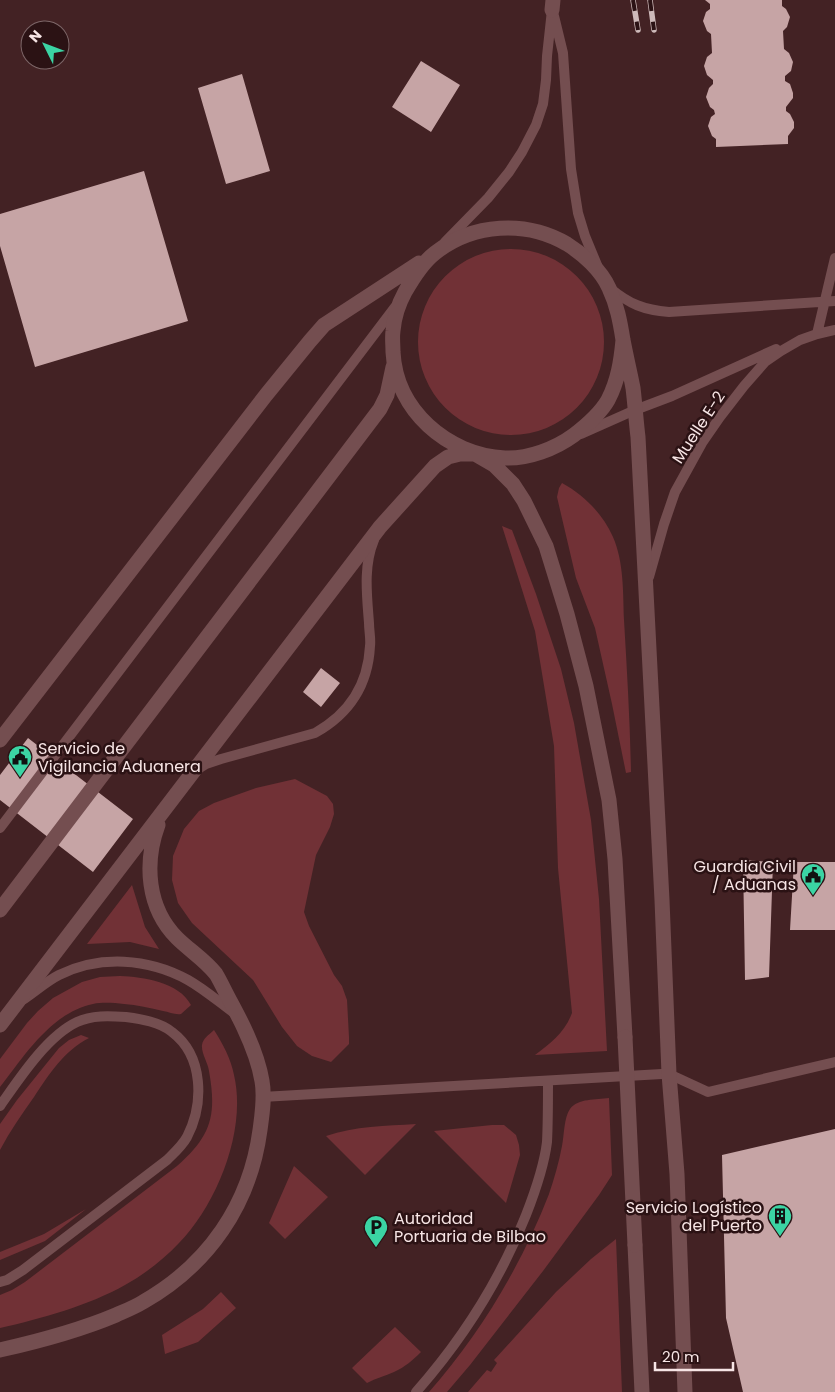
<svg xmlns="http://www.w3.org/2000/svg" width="835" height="1392" font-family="Poppins,sans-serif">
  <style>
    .built { fill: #432224; fill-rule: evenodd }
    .green { fill: #713136 }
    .building { fill: #c6a4a5 }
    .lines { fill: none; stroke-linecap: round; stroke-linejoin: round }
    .lane { stroke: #744e50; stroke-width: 10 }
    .street { stroke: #744e50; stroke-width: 15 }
    .rail-casing { stroke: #cebaba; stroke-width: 5.5 }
    .rail { stroke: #2b1214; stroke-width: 4; stroke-dasharray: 11; stroke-linecap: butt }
    .street-bridge { stroke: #744e50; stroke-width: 15 }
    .labels { text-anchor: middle; stroke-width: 5; stroke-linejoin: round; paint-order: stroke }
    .street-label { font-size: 16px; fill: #f7e5e5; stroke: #2b1214 }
    .poi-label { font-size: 16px; fill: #f7e5e5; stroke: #2b1214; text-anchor: start }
  </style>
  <rect width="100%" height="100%" fill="#351c1d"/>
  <path class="built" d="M 0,0 L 835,0 L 835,1392 L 0,1392 ZM 30,30 L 60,30 L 60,60 L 30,60 Z"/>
  <path class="green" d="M418 342a93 93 0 1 1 186 0a93 93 0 1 1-186 0Z
    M 562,483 C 584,495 603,514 613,537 C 624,562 623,593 624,620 C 627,671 630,721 631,772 L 626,773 L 612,704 L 595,628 L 576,578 L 557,497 L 559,488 Z
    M 502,526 L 512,530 L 536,594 L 561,669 L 574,723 L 591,820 L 599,899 L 607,1051 L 535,1055 C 551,1043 565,1032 572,1013 L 558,868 L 554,746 L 535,631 Z
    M 295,779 L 327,796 L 333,804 L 334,814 L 330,827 L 316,855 L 304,912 L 309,926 L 334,975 L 342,986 L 347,1000 L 349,1037 L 349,1044 L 331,1062 L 312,1056 L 297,1046 L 282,1027 L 253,980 L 192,923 L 178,903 L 172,880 L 173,856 L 184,829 L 199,811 L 214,803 L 256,788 Z
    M 132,885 L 145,927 L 159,949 L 130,942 L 87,944 Z
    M 120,976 C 143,977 179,982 191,1005 L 181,1014 C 175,1015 169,1012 163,1011 C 150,1008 137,1005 124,1004 C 114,1003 103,1002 93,1004 C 51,1013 25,1055 0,1087 L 0,1059 L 27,1023 L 38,1011 L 53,998 L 82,982 L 100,977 Z
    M 214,1030 C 223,1044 231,1059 234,1075 C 247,1130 217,1204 179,1243 C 164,1259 145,1274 125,1285 C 90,1305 40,1319 0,1328 L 0,1295 L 12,1290 L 25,1282 L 177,1166 C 211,1136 217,1116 209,1071 C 208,1063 201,1053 202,1045 C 203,1038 209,1035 214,1030 Z
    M 81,1035 L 89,1038 C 64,1051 49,1074 34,1097 C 22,1114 10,1131 0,1150 L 0,1124 L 17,1100 L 59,1048 L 69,1040 Z
    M 609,1098 L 612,1175 L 599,1195 L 543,1271 L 470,1365 L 447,1392 L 429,1392 C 480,1334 521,1266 549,1194 C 554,1179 559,1162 562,1146 C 564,1136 564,1117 570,1109 C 578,1098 596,1100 609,1098 Z
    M 416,1124 L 365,1175 L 326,1136 C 355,1126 386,1126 416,1124 Z
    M 492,1125 L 504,1125 L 516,1135 L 519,1145 L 520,1155 L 506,1203 L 434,1131 Z
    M 294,1166 L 328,1197 L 285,1239 L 269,1223 Z
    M 86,1209 L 45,1241 L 0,1260 L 0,1252 L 44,1234 Z
    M 616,1239 L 622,1392 L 468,1392 L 487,1370 L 491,1372 L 497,1363 L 494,1360 L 556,1292 L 591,1259 Z
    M 221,1292 L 236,1308 L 198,1342 L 165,1354 L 162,1335 L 203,1309 Z
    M 395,1327 L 421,1352 C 413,1360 405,1367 394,1372 C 385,1376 376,1378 367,1383 L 352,1368 Z"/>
  <path class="building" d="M 705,0 L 782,0 L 782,6 L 786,9 L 790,17 L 787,27 L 783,31 L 784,49 L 789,53 L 793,62 L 791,71 L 785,76 L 785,81 L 790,84 L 793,93 L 793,98 L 786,107 L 786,111 L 790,114 L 794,122 L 794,128 L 788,136 L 788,144 L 716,147 L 716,139 L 712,136 L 708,126 L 711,117 L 715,114 L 714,110 L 710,107 L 706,97 L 709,88 L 713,84 L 713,80 L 707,75 L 704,66 L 707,57 L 712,53 L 711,34 L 707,31 L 703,21 L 706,12 L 710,9 L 710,4 Z
    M 421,61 L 460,85 L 431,132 L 392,107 Z
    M 242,74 L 270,171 L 226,184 L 198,88 Z
    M 144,171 L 188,321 L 35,367 L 0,246 L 0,214 Z
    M 321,668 L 340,683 L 321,707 L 303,692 Z
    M 28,738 L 133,819 L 93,872 L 0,800 L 0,775 Z
    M 743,860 L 773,862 L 769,977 L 745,980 Z
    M 794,862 L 835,862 L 835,930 L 790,930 Z
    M 835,1129 L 835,1392 L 743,1392 L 726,1318 L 722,1155 Z"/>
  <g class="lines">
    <path class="lane" d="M 554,16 L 563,53 L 571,169 L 578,213 L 585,236 L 597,265
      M 445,242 L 488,198 L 509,172 L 522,152 L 536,125 L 543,104 L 546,80 L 547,56 L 552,10
      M 610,288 C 629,304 644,310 669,312 L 835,301
      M 817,334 L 835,258
      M 581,434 L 635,410 L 672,396 L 776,349
      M 649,577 L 664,524 L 675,492 L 702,443 L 720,417 L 744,386 L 765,362 L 781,351 L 800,340 L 817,334 L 835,330
      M 198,769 L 206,764 L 221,759 L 315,733 C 349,714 368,685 370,646 C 371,639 369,631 369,623 C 367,596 363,566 374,540
      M 0,828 L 395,307
      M 24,999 C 36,991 47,981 59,975 C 100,955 148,958 188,980 C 204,989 219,1002 234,1013
      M 262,1097 L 662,1074 L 669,1074 L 708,1092 L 835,1062
      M 0,1106 C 19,1079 47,1036 77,1022 C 92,1015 109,1016 126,1017 C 141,1019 160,1022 172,1032 C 204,1056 204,1104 187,1137 C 182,1146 174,1153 167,1160 L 23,1270 L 7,1280 L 0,1282
      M 416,1392 C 462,1340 500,1280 526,1215 C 535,1192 544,1167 547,1142 C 548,1122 548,1102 548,1082"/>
    <path class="street" d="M 552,10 L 553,0
      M 623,340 C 621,361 618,381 608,400 C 600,414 587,425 574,435 C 555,449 528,459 505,458 C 447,455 396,410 393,352 C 393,345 392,337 393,331 C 394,318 399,303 405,292 C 413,278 422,263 435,253 C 473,223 526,220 567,244 C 583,254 601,270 609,288 C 617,305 620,321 623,340 C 626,356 630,372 633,388 C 635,404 636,421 638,437 L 662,900 L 669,1074 L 677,1174 L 685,1392
      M 0,740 L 266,395 L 310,341 L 324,325 L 419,263
      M 0,910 L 380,409 L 387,395 L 393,367
      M 0,1025 L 380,527 L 435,466 L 448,457 L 460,454 L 475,454 L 494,465 L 513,484 L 524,501 L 546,546 L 567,614 L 586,686 L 609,800 L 615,859 L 625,1037
      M 635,1245 L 642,1392
      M 0,1350 C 40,1341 78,1331 116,1315 C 125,1311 135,1307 143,1302 C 208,1265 250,1205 260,1130 C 262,1115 265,1097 262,1081 C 259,1063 252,1045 244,1028 C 238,1015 231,1003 225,991 C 222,985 219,979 216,974 C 205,960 189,950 177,938 C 147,908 144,863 158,825"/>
    <g class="rail-casing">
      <path id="rail" d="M 633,0 L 638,30
        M 650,0 L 654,30"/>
    </g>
    <use href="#rail" class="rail"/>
    <path class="street-bridge" d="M 625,1037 L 635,1245"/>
  </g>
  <defs>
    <g id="civic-pin" transform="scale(1.25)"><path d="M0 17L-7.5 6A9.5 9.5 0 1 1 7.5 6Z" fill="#3bd4a4" stroke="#2b1214"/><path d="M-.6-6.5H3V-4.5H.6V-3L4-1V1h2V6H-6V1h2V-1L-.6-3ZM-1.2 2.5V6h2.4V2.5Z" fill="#111"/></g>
    <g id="building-pin" transform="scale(1.25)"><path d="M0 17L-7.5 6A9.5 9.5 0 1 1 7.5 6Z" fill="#3bd4a4" stroke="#2b1214"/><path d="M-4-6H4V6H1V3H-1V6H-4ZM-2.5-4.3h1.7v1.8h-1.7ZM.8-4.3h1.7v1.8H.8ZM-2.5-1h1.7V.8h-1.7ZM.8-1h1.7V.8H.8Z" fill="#111"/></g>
    <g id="parking-pin" transform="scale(1.25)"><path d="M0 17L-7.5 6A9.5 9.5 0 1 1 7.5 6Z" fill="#3bd4a4" stroke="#2b1214"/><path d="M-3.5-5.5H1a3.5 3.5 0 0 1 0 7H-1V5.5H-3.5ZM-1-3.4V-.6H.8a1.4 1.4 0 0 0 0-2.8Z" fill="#111"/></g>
  </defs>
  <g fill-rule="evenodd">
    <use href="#civic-pin" x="20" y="757"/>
    <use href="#civic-pin" x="813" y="875"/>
    <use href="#building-pin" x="780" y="1216"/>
    <use href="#parking-pin" x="376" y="1227"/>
  </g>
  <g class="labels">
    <g class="street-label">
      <text transform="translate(698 427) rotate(-57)" y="6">Muelle E-2</text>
    </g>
    <g class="poi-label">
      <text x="38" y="754">Servicio de<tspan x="38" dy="18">Vigilancia Aduanera</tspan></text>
      <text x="796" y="872" text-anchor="end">Guardia Civil<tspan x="796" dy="18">/ Aduanas</tspan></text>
      <text x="762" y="1213" text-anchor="end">Servicio Logístico<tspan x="762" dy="18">del Puerto</tspan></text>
      <text x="394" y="1224">Autoridad<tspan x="394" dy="18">Portuaria de Bilbao</tspan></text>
    </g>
  </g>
  <g transform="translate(45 45) rotate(312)"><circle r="24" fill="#2b1214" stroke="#7d6668"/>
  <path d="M0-4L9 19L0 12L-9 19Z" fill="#3bd4a4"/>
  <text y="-8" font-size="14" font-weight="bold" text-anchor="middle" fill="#f7e5e5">N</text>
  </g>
  <path d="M655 1362v8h78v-8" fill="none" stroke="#f7e5e5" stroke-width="2.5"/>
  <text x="662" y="1362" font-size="15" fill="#f7e5e5" stroke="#2b1214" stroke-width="4" paint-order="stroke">20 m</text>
</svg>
